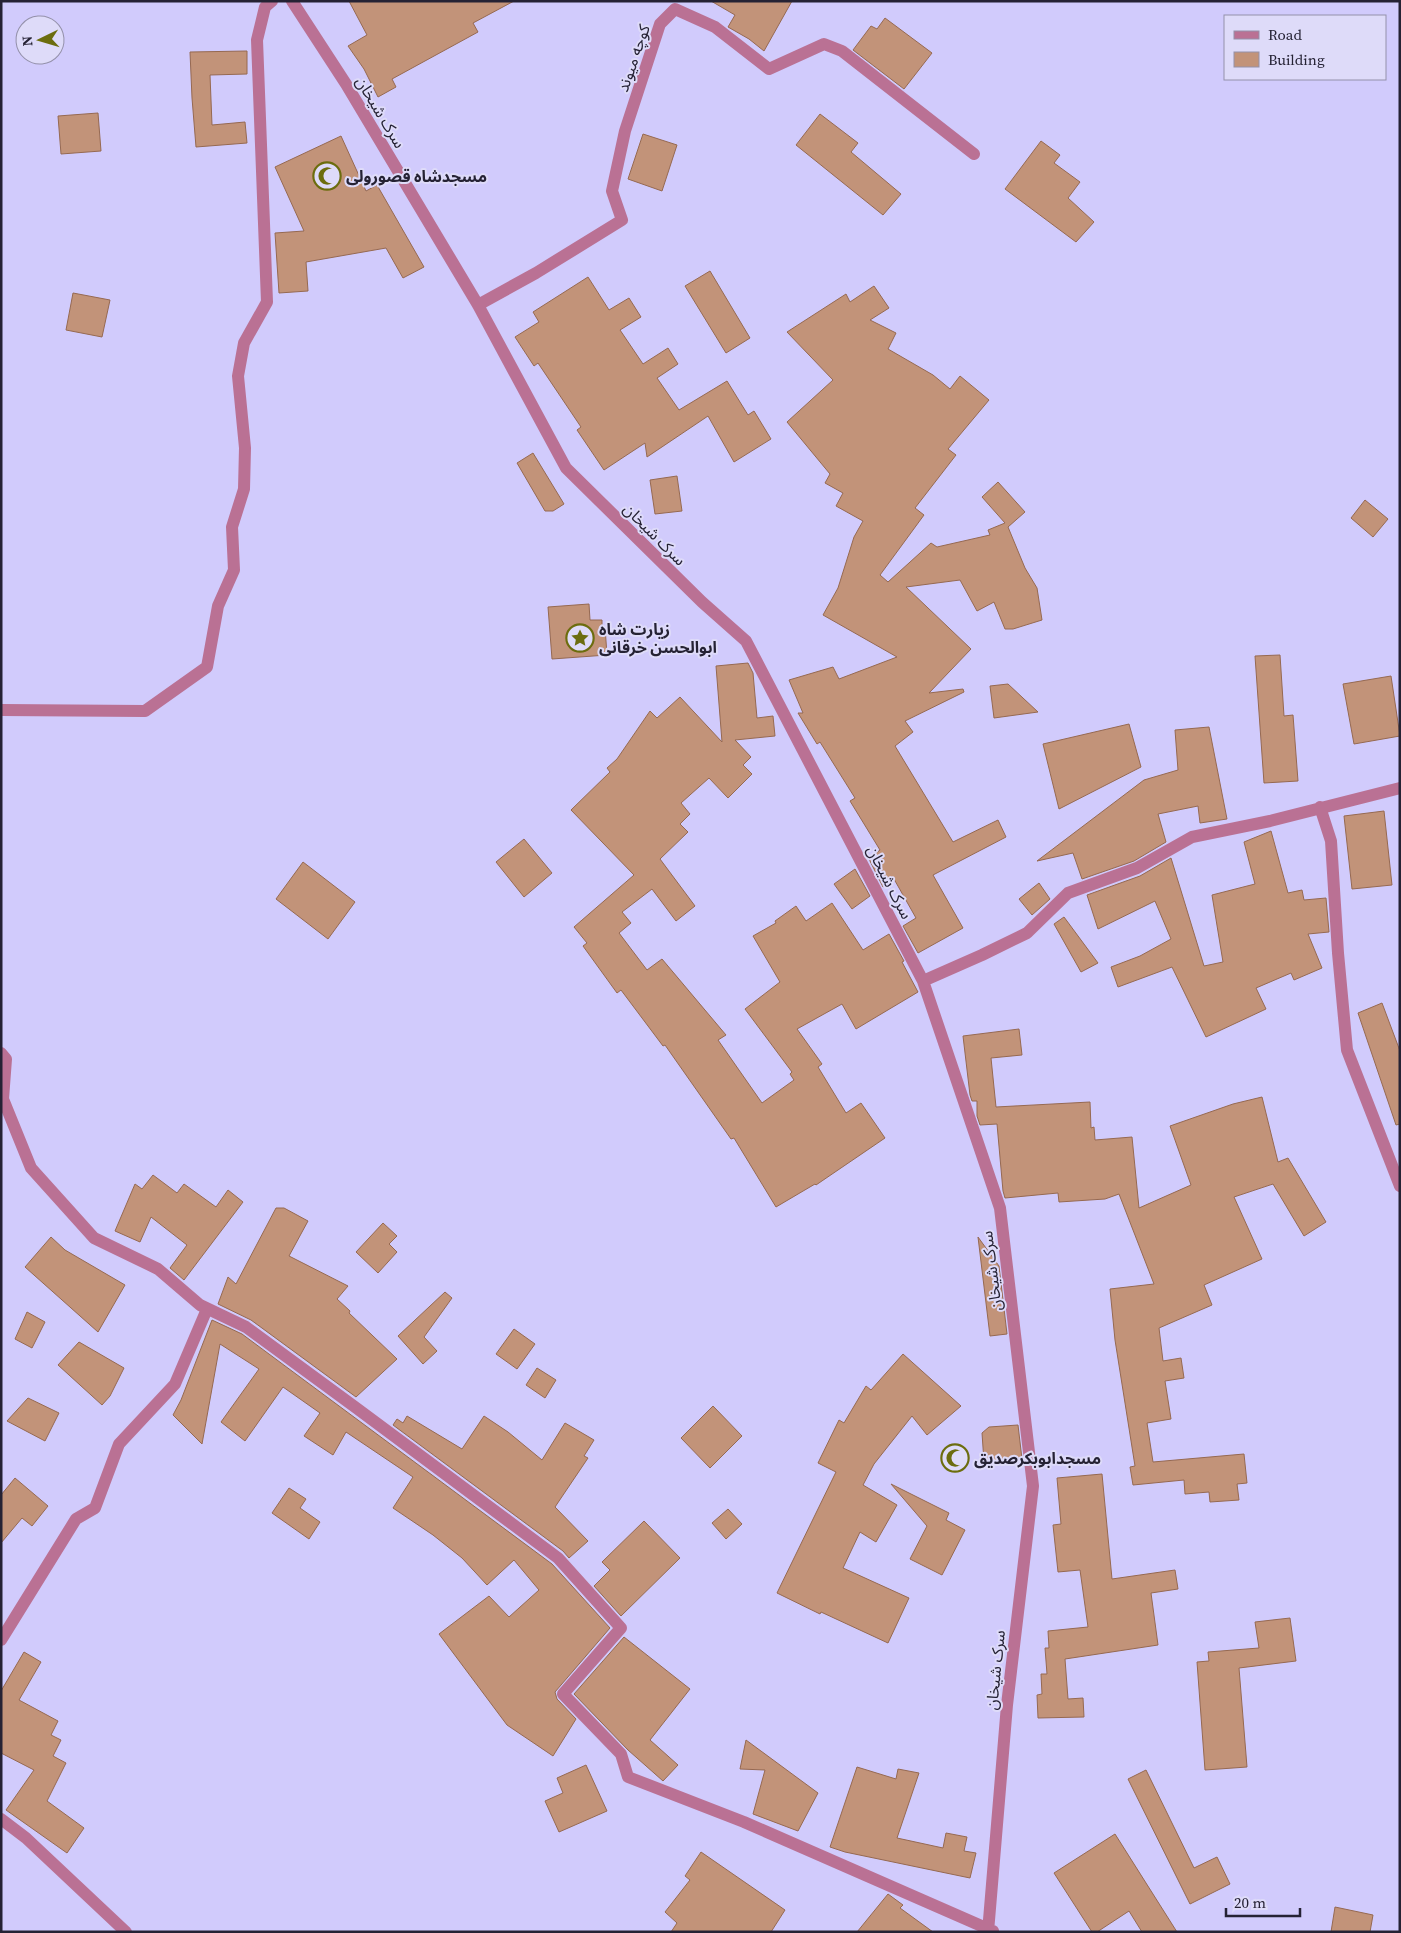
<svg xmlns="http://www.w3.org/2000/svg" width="1401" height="1933" font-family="'Source Serif 4','Noto Sans Arabic',serif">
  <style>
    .building { fill: #c29379; stroke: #966951 }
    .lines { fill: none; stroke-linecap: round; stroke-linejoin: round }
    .minor { stroke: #ba7194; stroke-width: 12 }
    .labels { text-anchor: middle; stroke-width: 4; stroke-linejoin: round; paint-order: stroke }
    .street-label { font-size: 16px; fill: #252234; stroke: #dedbf9 }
    .poi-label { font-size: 16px; font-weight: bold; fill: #252234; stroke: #dedbf9; text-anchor: start }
  </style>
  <rect width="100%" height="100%" fill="#d1cbfc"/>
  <path class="building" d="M 349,1 L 514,1 L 473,23 L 478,32 L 392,79 L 396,87 L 378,97 L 364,69 L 348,46 L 367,35 Z
    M 711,1 L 792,1 L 764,51 L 749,39 L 728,27 L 735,15 Z
    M 885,18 L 932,53 L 904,89 L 853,50 L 871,26 L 877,29 Z
    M 247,51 L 247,74 L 210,75 L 212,125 L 245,122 L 247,143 L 196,147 L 192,98 L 190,52 Z
    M 98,113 L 101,151 L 61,154 L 58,116 Z
    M 820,114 L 858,143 L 851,152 L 901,194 L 883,215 L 796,145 Z
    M 643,134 L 677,145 L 662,191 L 628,179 Z
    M 341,136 L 366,191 L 377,185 L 424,267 L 403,278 L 386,248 L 306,262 L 308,291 L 279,293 L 275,233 L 304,231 L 275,167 Z
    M 1041,141 L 1060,155 L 1054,163 L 1080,182 L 1068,198 L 1094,222 L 1076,242 L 1005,189 Z
    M 710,271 L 750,338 L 726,353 L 685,286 Z
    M 588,277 L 609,310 L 629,298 L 641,317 L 620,330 L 643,364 L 668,348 L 678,364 L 657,378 L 679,410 L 727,381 L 748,415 L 754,411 L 771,439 L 734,462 L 708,416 L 647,457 L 645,443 L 604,470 L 577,430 L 581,427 L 538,363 L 534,366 L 515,337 L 539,322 L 533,312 Z
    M 874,286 L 889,308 L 870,320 L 896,333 L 888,349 L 933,375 L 950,389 L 960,376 L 989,400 L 948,449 L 956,455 L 915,508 L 924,515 L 880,575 L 888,582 L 931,543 L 937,547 L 990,535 L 988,530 L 1005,523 L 982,497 L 998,482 L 1025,512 L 1008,527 L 1025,568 L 1037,588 L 1042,620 L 1013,629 L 1005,629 L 994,602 L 977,611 L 960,580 L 906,587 L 971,649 L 929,693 L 963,689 L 964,692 L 905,721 L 913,732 L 895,746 L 953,842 L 998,820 L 1006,837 L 933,875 L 963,928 L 918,953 L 903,926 L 916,918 L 894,879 L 883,887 L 869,859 L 880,850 L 850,801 L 855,798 L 820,742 L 817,744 L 798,713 L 803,713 L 789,680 L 833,667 L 839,679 L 897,657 L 823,615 L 838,588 L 854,537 L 863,521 L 836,506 L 843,493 L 825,483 L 830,474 L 787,422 L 833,380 L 787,332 L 846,294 L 850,302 Z
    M 73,293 L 110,300 L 102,337 L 66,330 Z
    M 533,453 L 564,504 L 553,511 L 545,511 L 517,463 Z
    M 677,476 L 682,511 L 655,514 L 650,480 Z
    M 1365,500 L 1388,519 L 1373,537 L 1351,518 Z
    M 589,604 L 590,620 L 602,620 L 602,627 L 605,627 L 607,655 L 552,659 L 548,607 Z
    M 1280,655 L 1284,716 L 1293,715 L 1298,781 L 1264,783 L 1255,656 Z
    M 748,663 L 753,673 L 757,718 L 773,716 L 775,736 L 735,740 L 751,757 L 743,765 L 752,774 L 728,798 L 709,778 L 681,803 L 690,814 L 680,824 L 688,832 L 660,859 L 695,906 L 676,921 L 652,889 L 622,912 L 631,923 L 619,933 L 647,970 L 662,959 L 726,1035 L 718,1040 L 762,1103 L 794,1080 L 790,1074 L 792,1072 L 745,1009 L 780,982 L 753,936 L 776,923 L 775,921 L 796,906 L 806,921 L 832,903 L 863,950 L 889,934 L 904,961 L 902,962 L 918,992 L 856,1029 L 842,1004 L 797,1029 L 822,1064 L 818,1067 L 846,1113 L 861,1103 L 885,1138 L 816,1185 L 815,1184 L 776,1207 L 734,1138 L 731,1139 L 665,1045 L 663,1046 L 621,990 L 617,993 L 583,946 L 587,943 L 574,927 L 634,875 L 571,810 L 610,772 L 607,768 L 617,759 L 650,711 L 657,718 L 680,697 L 722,742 L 716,666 Z
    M 1391,676 L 1400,736 L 1354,744 L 1343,684 Z
    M 1008,684 L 1038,712 L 994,718 L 990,686 Z
    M 1129,724 L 1141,767 L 1059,809 L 1043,744 Z
    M 1209,727 L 1227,819 L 1200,823 L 1198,806 L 1158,814 L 1166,842 L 1134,861 L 1082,879 L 1073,853 L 1037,861 L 1144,780 L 1178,770 L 1175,730 Z
    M 1384,811 L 1392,885 L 1352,889 L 1344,816 Z
    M 1271,831 L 1288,893 L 1302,890 L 1304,900 L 1326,898 L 1329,932 L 1308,934 L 1322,968 L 1294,980 L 1291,973 L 1256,988 L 1266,1009 L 1206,1037 L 1172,967 L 1118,987 L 1111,967 L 1140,956 L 1171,939 L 1155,901 L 1098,929 L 1087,895 L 1140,876 L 1171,858 L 1204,966 L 1223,962 L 1212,895 L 1255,884 L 1244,842 Z
    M 524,839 L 552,873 L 524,897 L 496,862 Z
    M 303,862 L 355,902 L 328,939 L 276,899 Z
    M 855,869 L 870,896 L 852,909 L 834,884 Z
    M 1039,883 L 1050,899 L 1032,915 L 1019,899 Z
    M 1064,917 L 1098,963 L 1081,972 L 1054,924 Z
    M 1382,1003 L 1400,1051 L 1400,1124 L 1396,1125 L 1358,1013 Z
    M 1019,1029 L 1022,1055 L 991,1058 L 996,1107 L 1090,1102 L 1091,1128 L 1094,1127 L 1095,1140 L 1132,1137 L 1139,1208 L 1191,1185 L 1170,1126 L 1233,1104 L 1262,1097 L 1278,1162 L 1288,1158 L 1326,1222 L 1304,1236 L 1273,1184 L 1234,1197 L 1262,1259 L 1204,1285 L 1212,1305 L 1159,1328 L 1163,1361 L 1181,1358 L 1184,1378 L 1165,1381 L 1171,1419 L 1147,1423 L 1153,1462 L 1244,1454 L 1247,1483 L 1237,1484 L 1239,1500 L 1210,1502 L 1209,1492 L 1185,1494 L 1184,1480 L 1133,1485 L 1130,1467 L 1135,1466 L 1115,1340 L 1110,1289 L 1154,1284 L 1119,1194 L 1105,1199 L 1059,1202 L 1058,1193 L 1005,1198 L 1003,1191 L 997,1124 L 980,1125 L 977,1116 L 977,1101 L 972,1101 L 970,1095 L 963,1036 Z
    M 153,1175 L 177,1193 L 184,1184 L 216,1207 L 228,1190 L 243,1202 L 184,1280 L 170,1268 L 187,1245 L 151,1217 L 140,1242 L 115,1231 L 135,1184 L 142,1189 Z
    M 276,1208 L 284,1208 L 308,1221 L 289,1256 L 348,1286 L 337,1299 L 350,1311 L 349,1313 L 397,1359 L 356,1397 L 251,1320 L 218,1304 L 228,1277 L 236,1284 Z
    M 383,1223 L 397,1236 L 389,1244 L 397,1252 L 378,1273 L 356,1252 Z
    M 51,1237 L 65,1250 L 125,1285 L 98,1332 L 25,1267 Z
    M 978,1237 L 999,1266 L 1007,1334 L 990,1336 Z
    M 445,1292 L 452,1298 L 424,1337 L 437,1351 L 423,1364 L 398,1336 Z
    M 27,1312 L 45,1322 L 32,1348 L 15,1339 Z
    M 212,1320 L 242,1334 L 552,1564 L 610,1628 L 555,1692 L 557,1699 L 576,1719 L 553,1756 L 507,1725 L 439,1634 L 489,1596 L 509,1617 L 539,1590 L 514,1560 L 487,1585 L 462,1558 L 433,1535 L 393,1508 L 413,1477 L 346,1432 L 333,1455 L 304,1436 L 320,1413 L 283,1387 L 245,1441 L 221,1422 L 259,1369 L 220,1344 L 202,1444 L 173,1415 L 181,1400 Z
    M 514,1329 L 535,1344 L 517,1369 L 496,1354 Z
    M 79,1342 L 124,1368 L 110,1396 L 102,1405 L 58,1365 Z
    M 903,1354 L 961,1406 L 927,1435 L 912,1416 L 874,1464 L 863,1485 L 897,1505 L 876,1542 L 860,1532 L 843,1568 L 909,1598 L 888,1643 L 821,1612 L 820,1614 L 777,1593 L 836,1472 L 818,1463 L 839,1420 L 844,1423 L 866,1386 L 871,1390 Z
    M 537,1368 L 556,1380 L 545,1398 L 526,1385 Z
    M 28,1398 L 59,1413 L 45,1441 L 7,1421 Z
    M 713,1406 L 742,1436 L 710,1468 L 681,1438 Z
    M 407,1416 L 462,1449 L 484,1416 L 508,1432 L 542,1460 L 565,1423 L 594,1440 L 584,1456 L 588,1458 L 555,1507 L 588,1541 L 569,1558 L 563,1551 L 393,1425 L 397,1419 L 403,1423 Z
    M 1018,1425 L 1022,1459 L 984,1462 L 982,1433 L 989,1427 Z
    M 1102,1474 L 1112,1579 L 1175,1570 L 1178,1589 L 1151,1593 L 1158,1645 L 1065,1659 L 1068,1699 L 1083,1698 L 1084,1717 L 1038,1718 L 1037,1695 L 1042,1694 L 1041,1674 L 1047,1674 L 1045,1648 L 1049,1648 L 1048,1631 L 1088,1627 L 1080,1570 L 1058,1572 L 1053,1525 L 1061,1524 L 1057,1478 Z
    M 15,1478 L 48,1506 L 32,1526 L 22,1518 L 1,1543 L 1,1495 Z
    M 891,1484 L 949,1513 L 946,1520 L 965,1530 L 942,1575 L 910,1559 L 927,1526 Z
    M 289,1488 L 306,1499 L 300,1508 L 320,1522 L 309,1539 L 272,1513 Z
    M 728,1509 L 742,1524 L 726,1539 L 712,1523 Z
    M 644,1521 L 680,1558 L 621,1616 L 594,1586 L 610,1570 L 602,1562 Z
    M 1290,1618 L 1296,1661 L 1239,1668 L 1247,1767 L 1205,1770 L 1197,1662 L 1209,1661 L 1208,1652 L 1259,1648 L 1255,1622 Z
    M 624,1637 L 690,1689 L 650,1740 L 678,1765 L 663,1781 L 628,1750 L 574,1694 Z
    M 24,1652 L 41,1662 L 19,1700 L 58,1721 L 51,1735 L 61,1740 L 53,1756 L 66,1763 L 47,1801 L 84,1828 L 67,1853 L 6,1810 L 34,1770 L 1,1753 L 1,1691 Z
    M 746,1740 L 818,1793 L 798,1831 L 753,1814 L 765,1770 L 740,1769 Z
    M 586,1765 L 607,1811 L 559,1832 L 545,1801 L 563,1793 L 557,1778 Z
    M 857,1767 L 896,1779 L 898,1769 L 919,1773 L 897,1838 L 943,1848 L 946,1833 L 967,1837 L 964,1851 L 976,1853 L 970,1878 L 845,1852 L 830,1847 Z
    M 1146,1770 L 1194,1868 L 1217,1857 L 1230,1884 L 1190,1904 L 1128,1779 Z
    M 1115,1834 L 1177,1932 L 1142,1932 L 1129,1911 L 1097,1932 L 1092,1932 L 1054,1873 Z
    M 701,1852 L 785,1910 L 771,1932 L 671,1932 L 677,1923 L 665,1912 L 690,1880 L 685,1876 Z
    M 888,1894 L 903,1905 L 900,1908 L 933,1932 L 857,1932 Z
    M 1335,1907 L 1373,1915 L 1370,1932 L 1331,1932 Z"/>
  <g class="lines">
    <path class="minor" d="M 292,1 L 346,84 L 478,305 L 566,468 L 702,602 L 746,641 L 923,981 L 1000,1208 L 1033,1486 L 1007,1705 L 988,1932
      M 478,305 L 536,273 L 622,220 L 612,191 L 625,131 L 660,24 L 675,9 L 715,27 L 769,69 L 824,44 L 842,51 L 974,154
      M 1,710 L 145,711 L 207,667 L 218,606 L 234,570 L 232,527 L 244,489 L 245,448 L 238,376 L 244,343 L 267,302 L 257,40 L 265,7 L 272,1
      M 1320,807 L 1331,841 L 1338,953 L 1347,1050 L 1400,1186
      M 923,981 L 982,955 L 1027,933 L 1068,893 L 1137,868 L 1192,837 L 1270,821 L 1400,788
      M 1,1053 L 6,1059 L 3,1099 L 31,1168 L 94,1238 L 158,1269 L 200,1305 L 246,1327 L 355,1407 L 558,1558 L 621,1628 L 563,1694 L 621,1754 L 628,1777 L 744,1822 L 993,1931
      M 1,1640 L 76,1519 L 95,1508 L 119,1444 L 175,1384 L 207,1309
      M 1,1819 L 26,1838 L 126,1932"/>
  </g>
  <defs>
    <g id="mosque-ring" transform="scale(1.4375)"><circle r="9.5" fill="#dedbf9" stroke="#6c6d0e" stroke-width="1.5"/><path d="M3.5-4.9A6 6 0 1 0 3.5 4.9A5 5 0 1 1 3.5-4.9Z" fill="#6c6d0e"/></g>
    <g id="sight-ring" transform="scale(1.4375)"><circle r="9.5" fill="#dedbf9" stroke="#6c6d0e" stroke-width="1.5"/><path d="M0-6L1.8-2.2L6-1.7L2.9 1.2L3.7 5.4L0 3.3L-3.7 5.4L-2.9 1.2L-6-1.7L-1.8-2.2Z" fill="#6c6d0e"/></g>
  </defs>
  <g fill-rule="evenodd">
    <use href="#mosque-ring" x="327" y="176"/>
    <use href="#sight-ring" x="580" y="638"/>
    <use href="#mosque-ring" x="955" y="1458"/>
  </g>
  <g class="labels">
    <g class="street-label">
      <text transform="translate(633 58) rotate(-71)" y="6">کوچه میوند</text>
      <text transform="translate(381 112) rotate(59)" y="6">سرک شیخان</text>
      <text transform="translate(655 534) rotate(45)" y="6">سرک شیخان</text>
      <text transform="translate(890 882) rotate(63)" y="6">سرک شیخان</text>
      <text transform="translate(991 1271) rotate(-97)" y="6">سرک شیخان</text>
      <text transform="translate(995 1670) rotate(-84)" y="6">سرک شیخان</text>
    </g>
    <g class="poi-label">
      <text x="346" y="182">مسجدشاه قصورولی</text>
      <text x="599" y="635">زیارت شاه<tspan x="599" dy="18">ابوالحسن خرقانی</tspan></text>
      <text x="974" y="1464">مسجدابوبکرصدیق</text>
    </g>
  </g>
  <rect width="1401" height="1933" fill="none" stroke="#252234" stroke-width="5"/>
  <rect x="1224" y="15" width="162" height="65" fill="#dedbf9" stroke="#9491aa"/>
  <rect x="1234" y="31" width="25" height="8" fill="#ba7194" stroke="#9491aa"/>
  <text x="1268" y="40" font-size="15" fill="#252234">Road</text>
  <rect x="1234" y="52" width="25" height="15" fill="#c29379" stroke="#9491aa"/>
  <text x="1268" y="65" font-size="15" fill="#252234">Building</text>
  <g transform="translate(40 40) rotate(265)"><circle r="24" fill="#dedbf9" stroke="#9491aa"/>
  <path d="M0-4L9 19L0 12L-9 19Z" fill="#6c6d0e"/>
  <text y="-8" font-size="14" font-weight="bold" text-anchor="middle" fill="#252234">N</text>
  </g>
  <path d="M1226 1908v8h74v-8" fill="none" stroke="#252234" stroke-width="2.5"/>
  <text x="1234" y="1908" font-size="15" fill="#252234" stroke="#dedbf9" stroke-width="4" paint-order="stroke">20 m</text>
</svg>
